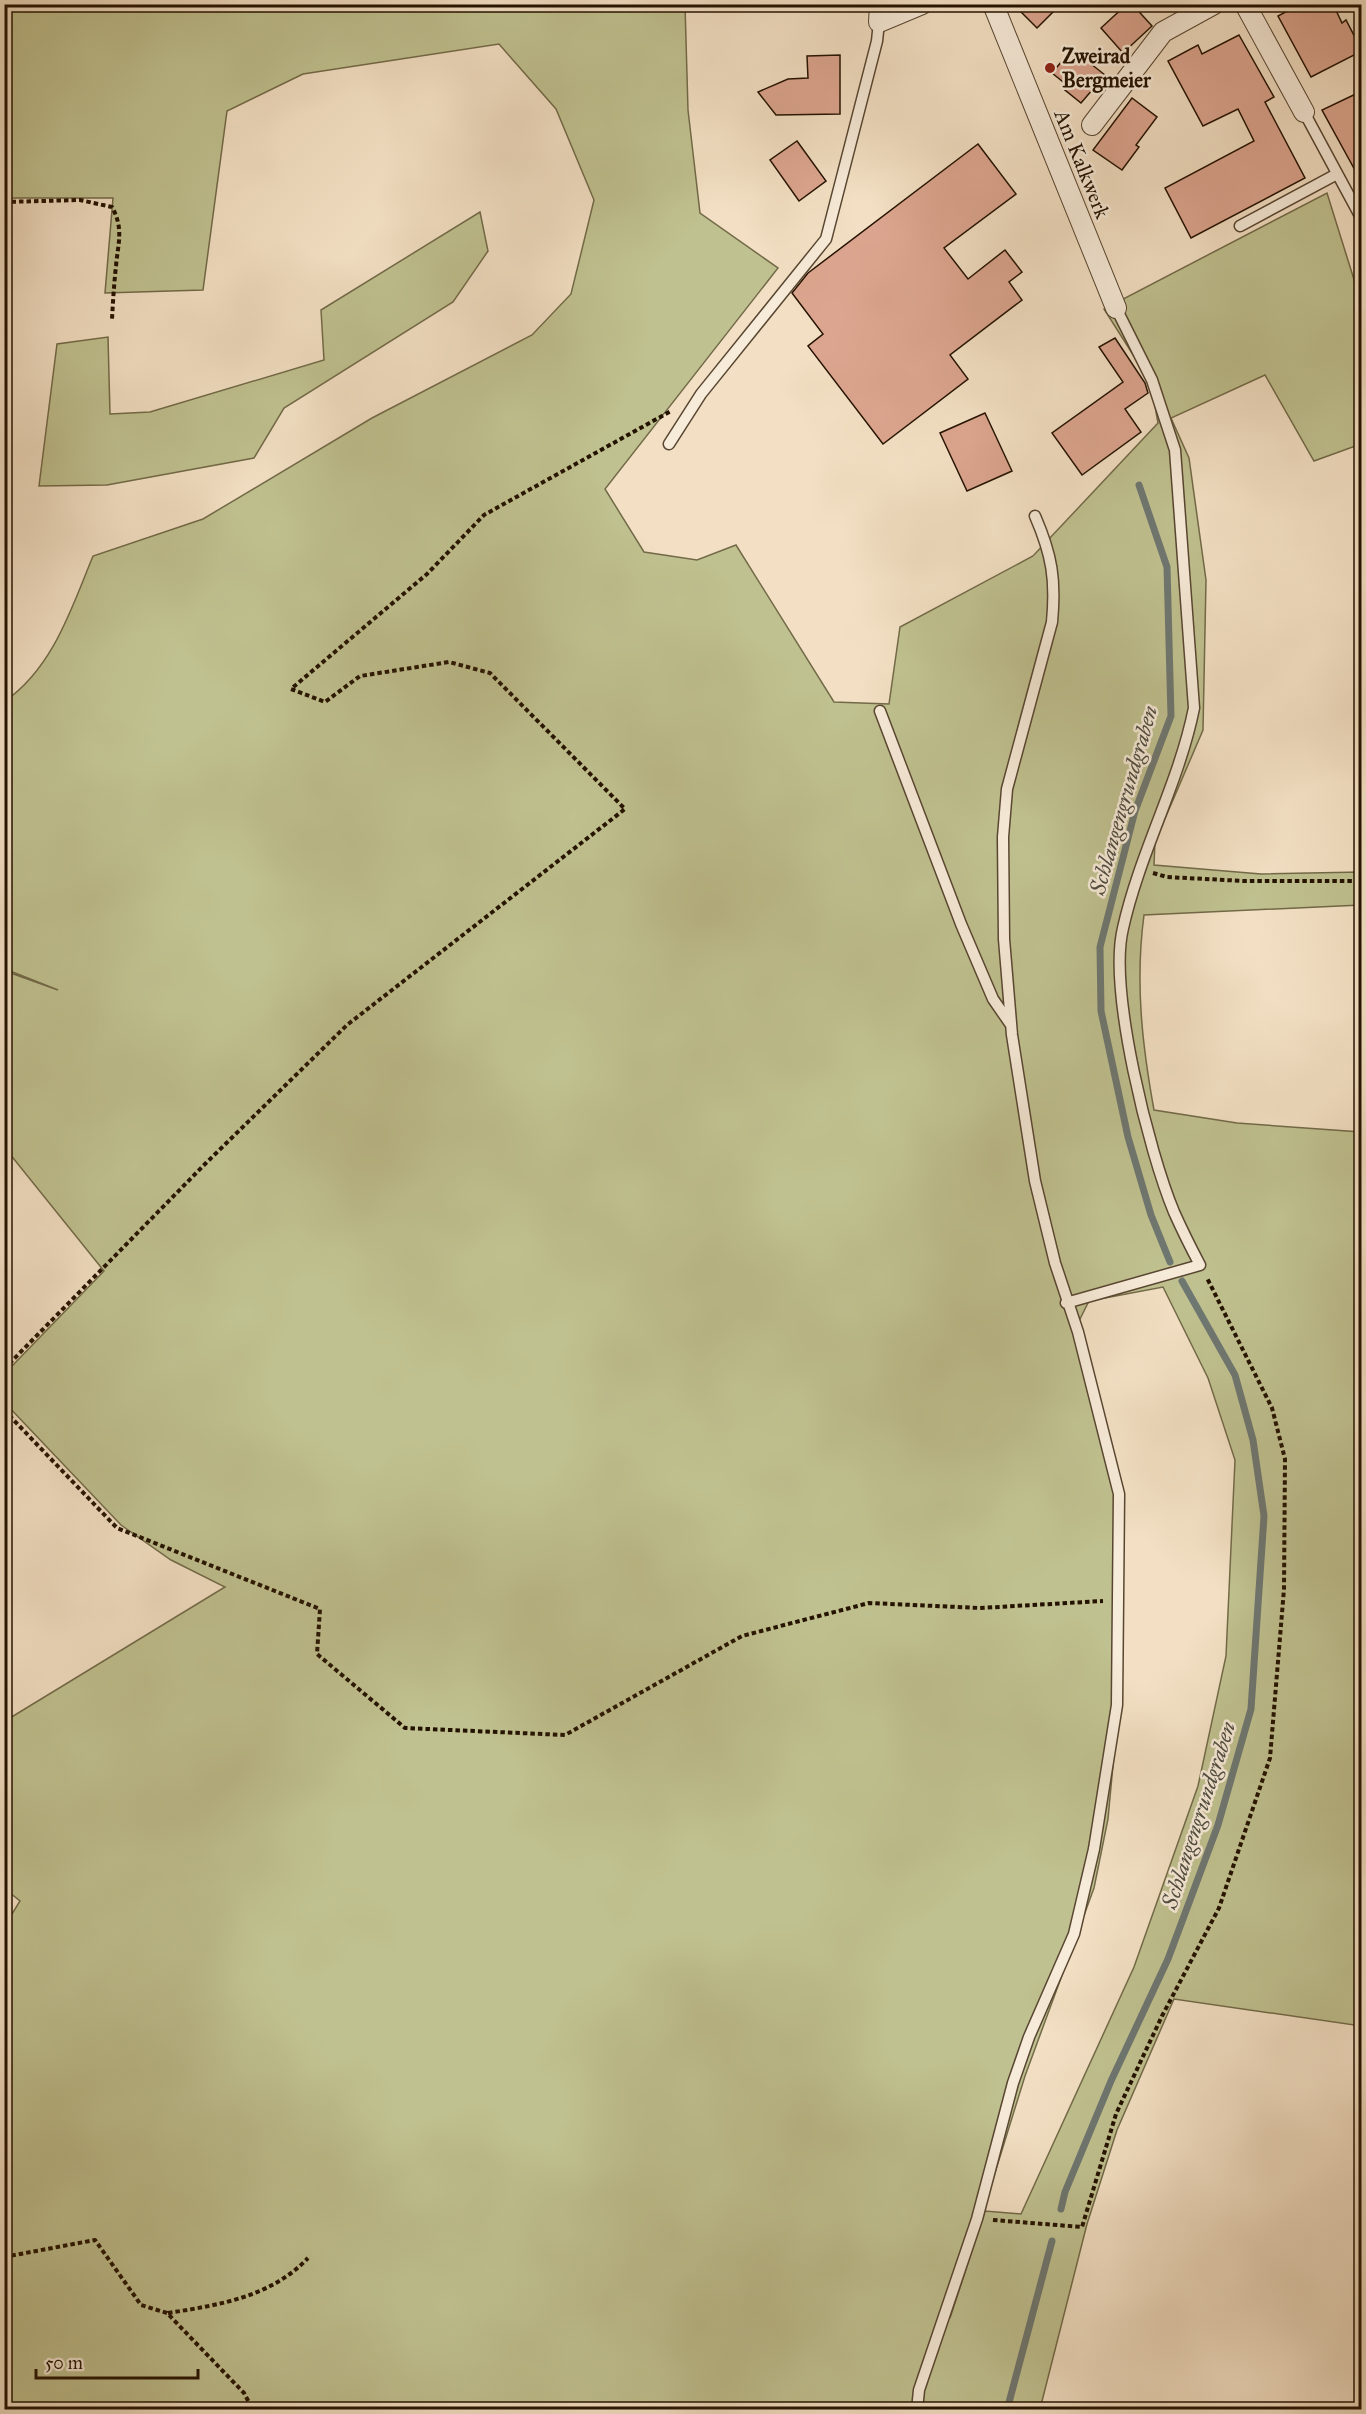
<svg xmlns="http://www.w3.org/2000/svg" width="1366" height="2414" font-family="'IM FELL Great Primer',serif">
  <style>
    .green { fill: #c0c190; stroke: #726a48; stroke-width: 1.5; fill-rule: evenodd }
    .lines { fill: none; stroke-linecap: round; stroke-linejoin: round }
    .stream { stroke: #6e7771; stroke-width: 7 }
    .building { fill: #dca58f; stroke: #241200; stroke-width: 1.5 }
    .lane-casing { stroke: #584631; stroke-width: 13 }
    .street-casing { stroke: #584631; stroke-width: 22 }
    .path { stroke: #241200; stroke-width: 4; stroke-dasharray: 4.5 3; stroke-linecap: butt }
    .lane { stroke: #f7ebd9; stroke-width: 10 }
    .street { stroke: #f7ebd9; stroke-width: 20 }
    .poi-dot { fill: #8f2418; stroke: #f7ebd9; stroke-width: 2 }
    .labels { text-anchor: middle; stroke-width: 5; stroke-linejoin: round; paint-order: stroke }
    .poi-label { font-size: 21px; font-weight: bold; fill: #241200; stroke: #f7ebd9; text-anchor: start }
    .street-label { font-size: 21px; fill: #241200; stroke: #f7ebd9 }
    .water-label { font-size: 22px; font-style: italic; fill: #4f4d42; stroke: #f7ebd9 }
  </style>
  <rect width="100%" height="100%" fill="#f3e0c4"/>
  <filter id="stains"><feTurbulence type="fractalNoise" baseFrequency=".00333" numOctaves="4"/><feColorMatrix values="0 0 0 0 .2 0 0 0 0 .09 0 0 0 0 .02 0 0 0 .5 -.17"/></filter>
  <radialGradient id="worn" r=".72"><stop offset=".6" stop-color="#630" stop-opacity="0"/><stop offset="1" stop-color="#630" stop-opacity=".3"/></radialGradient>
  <path class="green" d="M 5,5 L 685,5 L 688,110 L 700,213 L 778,268 L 605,489 L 644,552 L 697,560 L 736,545 L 834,702 L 889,704 L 900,627 L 1033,556 L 1158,423 L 1151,383 L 1104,309 L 1327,193 L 1361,302 L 1361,444 L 1314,461 L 1265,375 L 1171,418 L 1189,458 L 1206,580 L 1203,730 L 1155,842 L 1154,865 L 1261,874 L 1361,872 L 1361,905 L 1144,915 C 1135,982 1142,1044 1154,1110 L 1237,1123 L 1361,1132 L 1361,2026 L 1174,1999 L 1117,2130 L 1087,2224 L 1040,2409 L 5,2409 L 4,1927 L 20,1901 L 5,1889 L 5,1721 L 225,1587 L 171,1560 L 121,1525 L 5,1403 L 5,1361 L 12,1366 L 104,1271 L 5,1148 L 5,971 L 58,990 L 5,969 L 5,701 C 53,668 72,607 93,556 L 203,519 L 372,418 L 532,335 L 571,294 L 594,200 L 556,109 L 499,44 L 303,74 L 227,111 L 203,290 L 105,293 L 113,198 L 5,198 ZM 1163,1287 L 1208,1378 L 1235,1460 L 1226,1656 L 1198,1786 L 1134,1967 L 1021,2214 L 985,2211 L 950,2318 L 1025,2076 L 1094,1888 L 1108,1819 L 1119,1700 L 1124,1529 L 1119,1478 L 1079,1321 L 1089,1301 Z
    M 480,212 L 488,251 L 453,302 L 284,408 L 254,458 L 107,485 L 39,486 L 57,344 L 108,337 L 110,414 L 150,412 L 324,360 L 321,310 Z"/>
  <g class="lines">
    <path class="stream" d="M 1139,485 L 1167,567 L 1171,716 L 1135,811 L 1100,947 L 1101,1011 L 1128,1137 L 1151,1215 L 1170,1262
      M 1061,2209 L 1065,2192 L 1111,2081 L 1168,1959 L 1218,1825 L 1251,1709 L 1264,1516 L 1253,1440 L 1235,1375 L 1182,1281
      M 1007,2410 L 1052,2241"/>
  </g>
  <path class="building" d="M 1013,4 L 1061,4 L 1037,28 Z
    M 1127,4 L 1132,4 L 1152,26 L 1123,53 L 1101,28 Z
    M 1300,4 L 1333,4 L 1342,23 L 1346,20 L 1362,51 L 1311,77 L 1278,16 Z
    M 1239,35 L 1274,97 L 1265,102 L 1305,178 L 1191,238 L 1165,188 L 1254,141 L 1238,109 L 1203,126 L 1168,61 L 1198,45 L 1202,54 Z
    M 1072,49 L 1105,75 L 1081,103 L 1065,90 L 1068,86 L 1052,73 Z
    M 840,55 L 840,114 L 776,115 L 758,92 L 788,79 L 808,78 L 807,56 Z
    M 1362,91 L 1362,183 L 1322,110 Z
    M 1132,98 L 1157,117 L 1136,145 L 1139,147 L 1122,170 L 1093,150 Z
    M 797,141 L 826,181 L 799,201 L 770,160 Z
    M 978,144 L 1016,194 L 944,248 L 968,279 L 1005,250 L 1022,272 L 1009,282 L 1022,300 L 950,355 L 968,379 L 883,444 L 808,346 L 823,334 L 792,293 L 808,273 Z
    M 1115,338 L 1145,383 L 1148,393 L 1125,409 L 1141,432 L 1082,475 L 1052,433 L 1123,382 L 1099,347 Z
    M 985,413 L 1012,471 L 967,491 L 940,433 Z"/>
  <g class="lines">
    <g class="lane-casing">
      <path id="lane" d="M 1304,112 L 1359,214 L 1362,213
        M 1240,226 L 1337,174
        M 669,444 L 701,394 L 826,239 L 877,41 L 879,22
        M 880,711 L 961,924 L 993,999 L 1011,1025
        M 1066,1303 L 1200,1265 C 1191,1248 1182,1230 1174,1212 C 1149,1152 1108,990 1123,928 C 1140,852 1179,783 1194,708 L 1175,450 L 1152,380 L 1116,308
        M 917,2410 L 919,2390 L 977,2219 L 1013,2083 L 1029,2037 L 1074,1934 L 1094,1849 L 1117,1705 L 1119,1494 L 1078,1332 L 1055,1263 L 1035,1181 L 1012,1035 L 1004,939 L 1003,837 L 1007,789 L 1052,622 C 1056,580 1052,555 1035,516"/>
    </g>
    <g class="street-casing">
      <path id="street" d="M 880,4 L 879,22 L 922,4
        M 993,4 L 1116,308
        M 1245,4 L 1304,112
        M 1092,125 L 1163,32 L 1214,4"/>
    </g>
    <path class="path" d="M 4,202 L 80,200 L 112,207 C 124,229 118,243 116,266 C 114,284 113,301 112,319
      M 1153,873 L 1167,877 L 1244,881 L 1362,881
      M 4,1369 L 206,1163 L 347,1025 L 625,809 L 490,673 L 449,662 L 360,676 L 325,702 L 291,689 L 427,574 L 484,515 L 671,411
      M 4,1410 L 117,1528 L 320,1609 L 317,1654 L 405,1728 L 565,1735 L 742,1636 L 869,1603 L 980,1608 L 1103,1601
      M 993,2220 L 1082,2227 L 1116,2114 L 1162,2016 L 1219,1908 L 1270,1758 L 1284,1589 L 1285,1459 L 1272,1408 L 1207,1278
      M 4,2257 L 95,2240 L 141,2305 L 167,2313 L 244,2393 L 253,2410
      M 168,2313 C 219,2305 271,2297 308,2258"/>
    <use href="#lane" class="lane"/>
    <use href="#street" class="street"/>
  </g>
  <circle class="poi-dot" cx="1050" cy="68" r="6"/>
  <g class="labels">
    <g class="poi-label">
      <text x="1062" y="63">Zweirad<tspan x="1062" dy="24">Bergmeier</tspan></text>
    </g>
    <g class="street-label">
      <text transform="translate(1082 164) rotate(68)" y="7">Am Kalkwerk</text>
    </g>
    <g class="water-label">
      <text transform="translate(1123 800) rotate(-74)" y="8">Schlangengrundgraben</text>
      <text transform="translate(1198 1815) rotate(-72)" y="8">Schlangengrundgraben</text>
    </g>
  </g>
  <rect width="1366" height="2414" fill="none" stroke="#f3e0c4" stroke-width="24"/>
  <rect x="6" y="6" width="1354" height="2402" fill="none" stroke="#241200" stroke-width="3"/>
  <rect x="12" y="12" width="1342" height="2390" fill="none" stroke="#241200" stroke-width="1.5"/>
  <path d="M36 2369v9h162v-9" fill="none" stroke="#241200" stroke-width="3"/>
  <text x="45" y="2369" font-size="18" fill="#241200" stroke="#f7ebd9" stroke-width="4.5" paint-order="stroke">50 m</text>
  <rect width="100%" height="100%" filter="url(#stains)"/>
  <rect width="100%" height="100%" fill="url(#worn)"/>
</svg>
